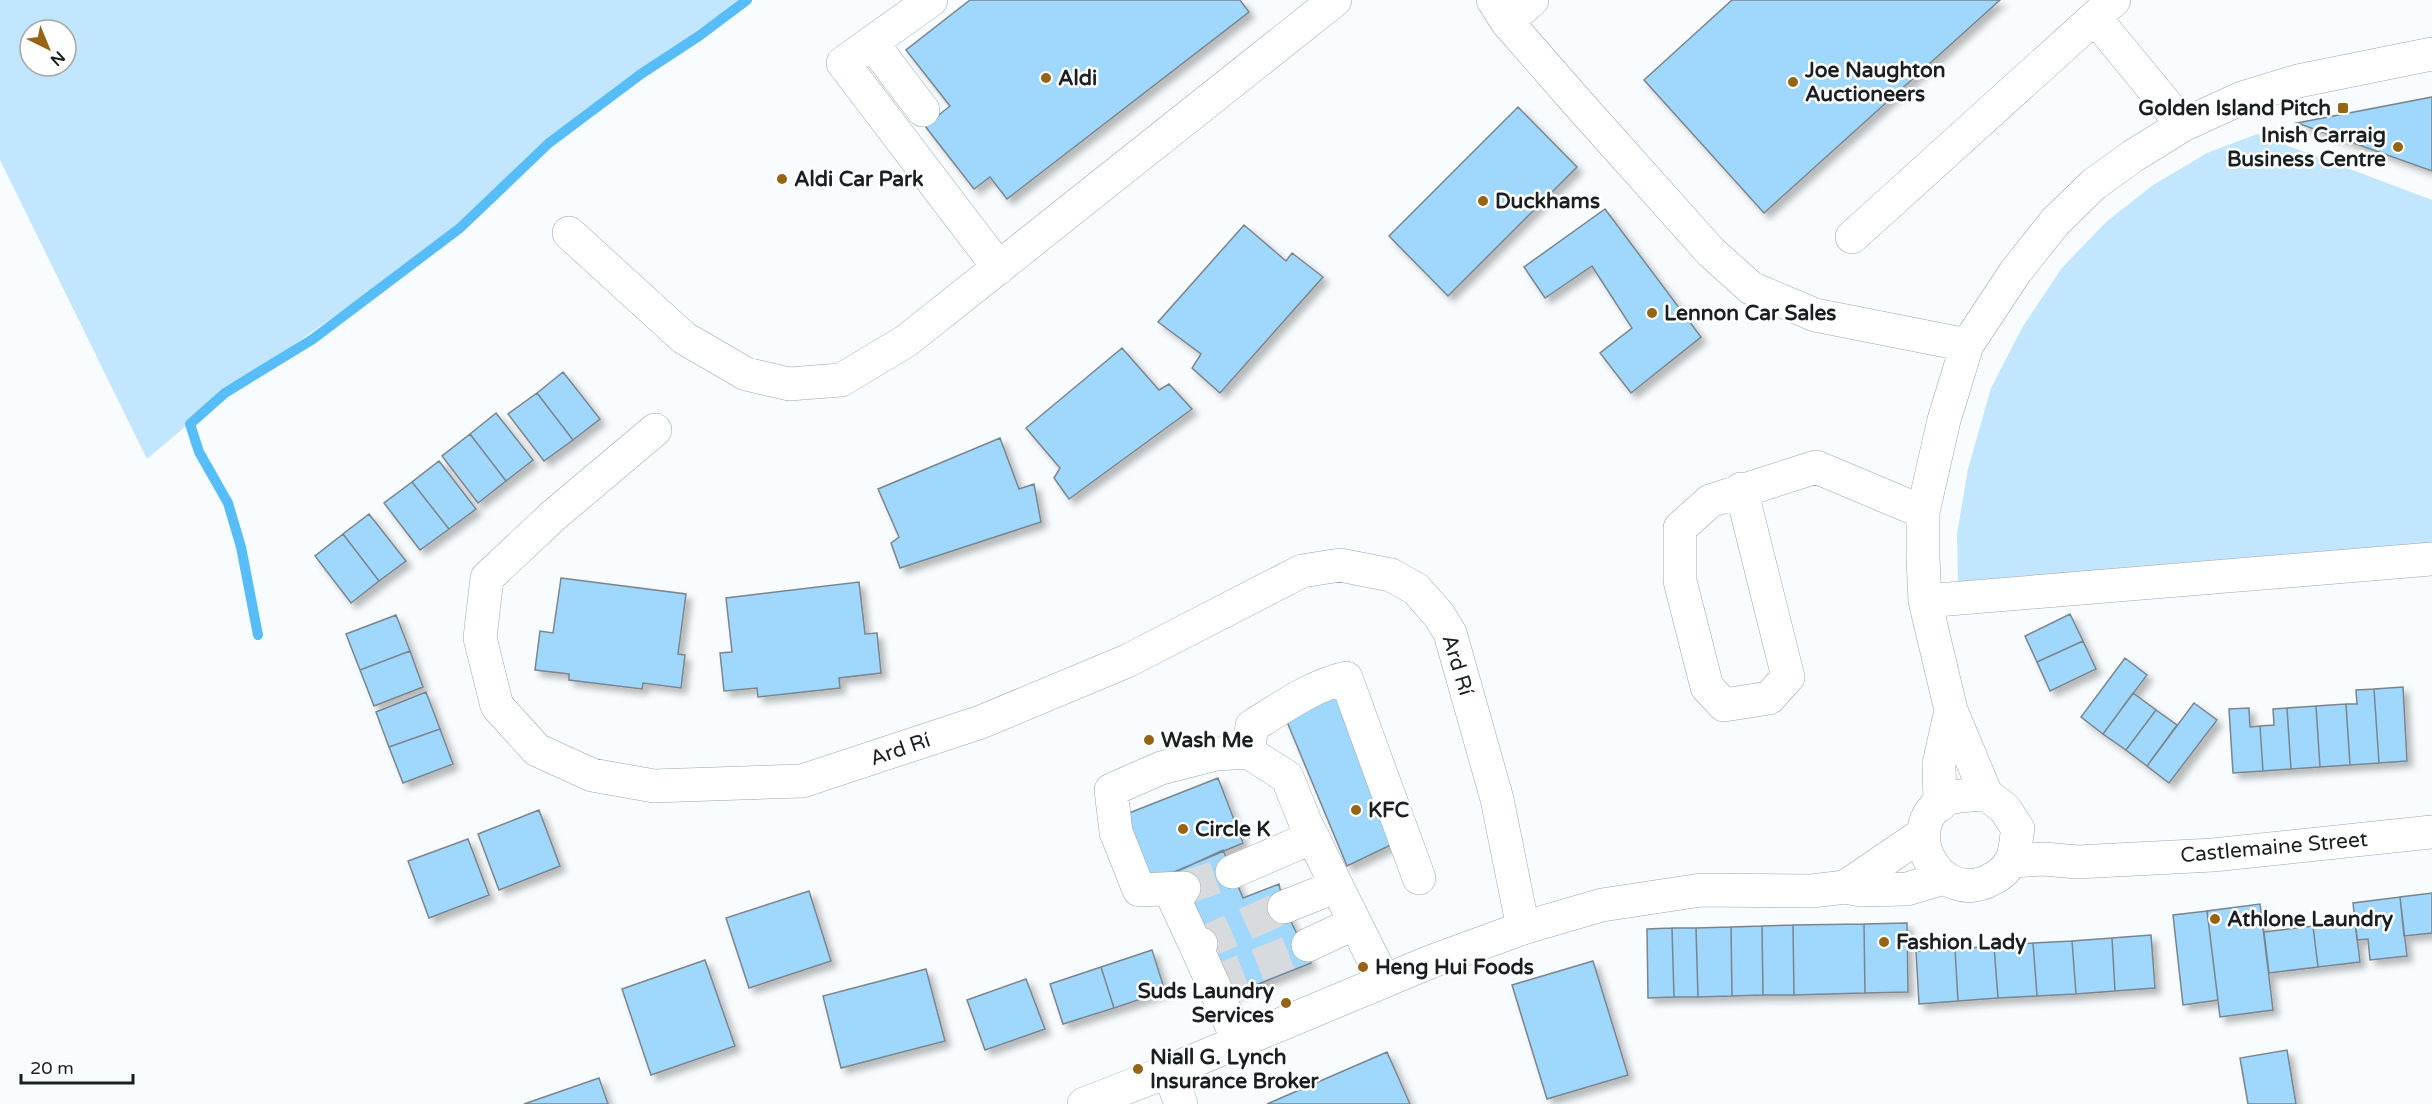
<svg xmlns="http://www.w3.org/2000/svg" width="2432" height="1104" font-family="'Varela Round',sans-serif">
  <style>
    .green { fill: #c2e6fe; fill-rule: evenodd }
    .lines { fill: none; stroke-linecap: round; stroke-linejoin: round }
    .stream { stroke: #57bdf9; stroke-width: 10 }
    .building { fill: #a0d7fc; stroke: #7a858d; stroke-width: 1.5; filter: url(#shadow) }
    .minor-tunnel { stroke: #d8dbdd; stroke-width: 33; stroke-dasharray: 33 16; stroke-linecap: butt }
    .minor-casing { stroke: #9aa6ae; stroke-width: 34 }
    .major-casing { stroke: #9aa6ae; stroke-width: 34 }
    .minor { stroke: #fff; stroke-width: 33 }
    .major { stroke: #fff; stroke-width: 33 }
    .poi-dot { fill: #956414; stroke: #fff; stroke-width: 2 }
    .labels { text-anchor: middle; stroke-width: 5; stroke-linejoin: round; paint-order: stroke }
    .poi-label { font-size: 21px; font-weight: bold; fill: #1a1f22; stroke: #fff; text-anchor: start }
    .street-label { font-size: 21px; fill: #1a1f22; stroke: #fff }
  </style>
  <defs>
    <filter id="shadow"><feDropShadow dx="5.5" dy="5.5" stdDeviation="3" flood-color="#0004"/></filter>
  </defs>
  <rect width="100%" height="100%" fill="#f9fcfe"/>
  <path class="green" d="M 0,0 L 749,0 L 549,143 L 460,228 L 225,393 L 147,459 L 0,160 ZM 30,30 L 66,30 L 66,66 L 30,66 Z
    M 2257,134 L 2432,200 L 2432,552 L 1958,585 L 1957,534 L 1968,469 L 1991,388 L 2022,328 L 2061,269 L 2106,222 L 2153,185 L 2207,153 Z"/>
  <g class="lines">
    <path class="stream" d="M 258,635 L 241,547 L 228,503 L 199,452 L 190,424 L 225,393 L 313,339 L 460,228 L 549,143 L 641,74 L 699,36 L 747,0"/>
  </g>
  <path class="building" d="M 970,0 L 1240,0 L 1249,12 L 1007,199 L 990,177 L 974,189 L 925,126 L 950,106 L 906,50 Z
    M 1732,0 L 2000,0 L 1764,213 L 1644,80 Z
    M 2432,97 L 2432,171 L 2297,123 Z
    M 1518,107 L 1577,167 L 1448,296 L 1389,236 Z
    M 1605,209 L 1701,337 L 1631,393 L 1600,353 L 1632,328 L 1592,266 L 1545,298 L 1524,267 Z
    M 1244,225 L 1286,261 L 1292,253 L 1323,277 L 1220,393 L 1192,368 L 1201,354 L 1158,322 Z
    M 1122,348 L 1159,390 L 1169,384 L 1192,409 L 1069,499 L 1054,478 L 1060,468 L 1026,428 Z
    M 563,372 L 600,419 L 573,440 L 537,393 Z
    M 537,393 L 573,440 L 544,461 L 508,414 Z
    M 496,413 L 533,460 L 506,481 L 470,434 Z
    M 470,434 L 506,481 L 478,503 L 442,456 Z
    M 1000,438 L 1019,489 L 1034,484 L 1041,522 L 900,568 L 891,543 L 899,537 L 878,489 Z
    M 439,461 L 476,509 L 449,529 L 412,482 Z
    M 412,482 L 449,529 L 420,550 L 384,503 Z
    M 369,514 L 406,561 L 379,581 L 343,534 Z
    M 343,534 L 379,581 L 351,603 L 315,556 Z
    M 561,578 L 686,594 L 678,654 L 685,655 L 681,688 L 643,683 L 642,689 L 569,680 L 569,674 L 535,670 L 540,631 L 553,633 Z
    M 859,582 L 865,634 L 877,633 L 881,673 L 839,678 L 840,688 L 758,697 L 757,688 L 724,691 L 720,653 L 732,652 L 726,598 Z
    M 2070,614 L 2083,641 L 2037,662 L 2025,636 Z
    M 396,615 L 410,651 L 360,670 L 346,634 Z
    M 2083,641 L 2096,669 L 2050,691 L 2037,662 Z
    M 410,651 L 423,687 L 374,706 L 360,670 Z
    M 2125,658 L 2147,675 L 2103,734 L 2081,717 Z
    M 2403,687 L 2407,761 L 2379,763 L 2374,689 Z
    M 2374,689 L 2379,763 L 2350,765 L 2346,704 L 2357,704 L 2356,690 Z
    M 426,692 L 440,729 L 389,747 L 376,712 Z
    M 1341,692 L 1399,841 L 1347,866 L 1285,717 Z
    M 2133,693 L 2156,710 L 2126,750 L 2103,734 Z
    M 2194,703 L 2217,720 L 2169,783 L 2147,766 Z
    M 2346,704 L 2350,765 L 2320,767 L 2316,706 Z
    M 2316,706 L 2320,767 L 2291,769 L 2287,708 Z
    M 2249,708 L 2250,727 L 2260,726 L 2263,771 L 2233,773 L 2229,709 Z
    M 2287,708 L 2291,769 L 2263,771 L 2260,726 L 2274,725 L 2273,709 Z
    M 2156,710 L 2177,725 L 2147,766 L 2126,750 Z
    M 440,729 L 453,764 L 403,783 L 389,747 Z
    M 1218,778 L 1243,843 L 1150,882 L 1124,815 Z
    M 539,810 L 560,866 L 499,890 L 478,834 Z
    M 468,839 L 489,895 L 429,918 L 408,861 Z
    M 1223,850 L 1243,898 L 1279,884 L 1284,907 L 1311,963 L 1221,999 L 1178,871 Z
    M 809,891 L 831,961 L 749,988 L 726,918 Z
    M 2432,893 L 2432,933 L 2404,936 L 2400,897 Z
    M 2400,897 L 2407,956 L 2370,960 L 2368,939 L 2357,940 L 2353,903 Z
    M 2260,904 L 2273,1010 L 2220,1017 L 2207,911 Z
    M 2207,911 L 2218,1000 L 2183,1005 L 2173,915 Z
    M 2355,920 L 2360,962 L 2318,967 L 2313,926 Z
    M 1907,923 L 1908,992 L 1865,993 L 1864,924 Z
    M 1864,924 L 1865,993 L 1794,995 L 1793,925 Z
    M 1793,925 L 1794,995 L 1763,995 L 1762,926 Z
    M 1762,926 L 1763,995 L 1732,996 L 1731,927 Z
    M 2313,926 L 2318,967 L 2269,973 L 2264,932 Z
    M 1731,927 L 1732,996 L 1698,997 L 1696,928 Z
    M 1672,928 L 1696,928 L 1698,997 L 1674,997 Z
    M 1672,928 L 1674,997 L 1648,998 L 1647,929 Z
    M 2151,935 L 2155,988 L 2115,991 L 2112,938 Z
    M 2112,938 L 2115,991 L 2076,994 L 2072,941 Z
    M 2072,941 L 2076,994 L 2037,996 L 2033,943 Z
    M 2033,943 L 2037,996 L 1998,998 L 1994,946 Z
    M 1994,946 L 1998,998 L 1958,1001 L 1955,949 Z
    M 1955,949 L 1958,1001 L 1919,1004 L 1916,951 Z
    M 1152,950 L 1165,991 L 1114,1008 L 1101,967 Z
    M 705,960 L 735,1046 L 651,1075 L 622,989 Z
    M 1593,961 L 1628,1075 L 1547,1099 L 1512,985 Z
    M 1101,967 L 1114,1008 L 1063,1024 L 1050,984 Z
    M 926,969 L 945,1041 L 841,1068 L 823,996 Z
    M 1026,979 L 1045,1029 L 985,1050 L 967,1000 Z
    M 2287,1050 L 2296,1104 L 2248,1104 L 2240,1058 Z
    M 1387,1052 L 1410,1104 L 1267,1104 Z
    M 599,1078 L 608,1104 L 524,1104 Z"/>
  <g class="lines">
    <path class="minor-tunnel" d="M 1184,888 L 1232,872
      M 1201,944 L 1284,907
      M 1212,983 L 1308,945"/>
    <g class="minor-casing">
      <path id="minor" d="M 931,0 L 843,63 L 999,268
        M 1493,0 L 1507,22 L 1576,101 L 1711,252 L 1751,288 L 1815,315 L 1967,345
        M 2095,18 L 2183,125
        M 1507,22 L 1532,0
        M 872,43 L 923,110
        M 569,233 L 684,338 L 746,374 L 789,384 L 841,380 L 906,341 L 1335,0
        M 1852,237 L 2114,0
        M 655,430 L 554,515 L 487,578 L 480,638 L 497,706 L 537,750 L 592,775 L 654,786 L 802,781 L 981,722 L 1127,661 L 1302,571 L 1340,565 L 1391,575 L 1416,589 L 1439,615 L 1450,633 L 1497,799 L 1523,928
        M 1741,489 L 1788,677 L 1769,698 L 1724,705 L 1707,687 L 1680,581 L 1680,528 L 1710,501 L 1816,467 L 1923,512
        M 1925,601 L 2432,559
        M 1248,752 L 1252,726 C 1282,708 1311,686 1346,678 L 1419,878
        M 1986,794 L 1951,710 L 1925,601 L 1923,558 L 1923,512 L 1944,420 L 1967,345 L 2016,271 L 2055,222 L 2094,184 L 2133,156 L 2183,125 L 2242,98 L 2298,81 L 2432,54
        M 1940,805 L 1939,764 L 1951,710
        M 1232,872 L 1313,837
        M 1284,907 L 1337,886
        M 1201,944 L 1196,946 L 1239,1042
        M 1308,945 L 1355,923
        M 1196,946 L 1175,901 L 1184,888 L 1139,890 L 1116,832 L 1111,790 L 1161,768 L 1216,754 L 1248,752 L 1287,777 L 1306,824 L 1384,981
        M 1169,1071 L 1181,1104"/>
    </g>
    <g class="major-casing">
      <path id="major" d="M 1986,794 L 2005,809 L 2018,829 C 2016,837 2016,848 2013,856 C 2010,866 2001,875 1992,879 C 1939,909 1896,827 1945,800 C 1955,795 1975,795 1986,794 Z
        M 2011,861 L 2044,859 L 2077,862 L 2213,855 L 2432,832
        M 1845,887 L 1924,833
        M 1084,1104 L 1169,1071 L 1430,962 L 1523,928 L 1602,905 L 1701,890 L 1812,891 L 1845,887 L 1861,890 L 1907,889 L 1944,878"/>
    </g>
    <use href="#minor" class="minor"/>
    <use href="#major" class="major"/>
  </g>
  <g class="poi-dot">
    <circle cx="1046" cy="78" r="6"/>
    <circle cx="1793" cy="82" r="6"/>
    <rect x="2337" y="102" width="12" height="12" rx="3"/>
    <circle cx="2398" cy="147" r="6"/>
    <circle cx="782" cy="179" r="6"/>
    <circle cx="1483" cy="201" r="6"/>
    <circle cx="1652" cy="313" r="6"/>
    <circle cx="1149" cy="740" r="6"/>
    <circle cx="1356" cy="810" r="6"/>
    <circle cx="1183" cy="829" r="6"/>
    <circle cx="2215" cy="919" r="6"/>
    <circle cx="1884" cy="942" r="6"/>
    <circle cx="1363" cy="967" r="6"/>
    <circle cx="1286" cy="1003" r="6"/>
    <circle cx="1138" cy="1069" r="6"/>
  </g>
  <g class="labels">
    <g class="poi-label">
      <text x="1805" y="77">Joe Naughton<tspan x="1805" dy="24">Auctioneers</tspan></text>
      <text x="1058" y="85">Aldi</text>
      <text x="2331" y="115" text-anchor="end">Golden Island Pitch</text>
      <text x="2386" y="142" text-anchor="end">Inish Carraig<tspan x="2386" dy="24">Business Centre</tspan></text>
      <text x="794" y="186">Aldi Car Park</text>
      <text x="1495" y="208">Duckhams</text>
      <text x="1664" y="320">Lennon Car Sales</text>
      <text x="1161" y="747">Wash Me</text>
      <text x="1368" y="817">KFC</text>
      <text x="1195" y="836">Circle K</text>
      <text x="2227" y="926">Athlone Laundry</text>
      <text x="1896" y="949">Fashion Lady</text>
      <text x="1375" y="974">Heng Hui Foods</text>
      <text x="1274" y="998" text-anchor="end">Suds Laundry<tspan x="1274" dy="24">Services</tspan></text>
      <text x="1150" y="1064">Niall G. Lynch<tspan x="1150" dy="24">Insurance Broker</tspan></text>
    </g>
    <g class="street-label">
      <text transform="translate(1458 665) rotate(73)" y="7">Ard Rí</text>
      <text transform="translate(900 749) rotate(-19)" y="7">Ard Rí</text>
      <text transform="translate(2274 847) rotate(-5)" y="7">Castlemaine Street</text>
    </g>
  </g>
  <g transform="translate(48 48) rotate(137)"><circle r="28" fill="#ffffff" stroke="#a3a5a7" stroke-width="1.5"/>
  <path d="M0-4.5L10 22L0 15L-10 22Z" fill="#956414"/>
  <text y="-9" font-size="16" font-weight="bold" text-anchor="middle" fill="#1a1f22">N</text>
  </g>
  <path d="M21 1074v9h112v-9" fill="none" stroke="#1a1f22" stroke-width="3"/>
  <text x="30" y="1074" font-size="18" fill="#1a1f22" stroke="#ffffff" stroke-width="4.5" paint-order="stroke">20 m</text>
</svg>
